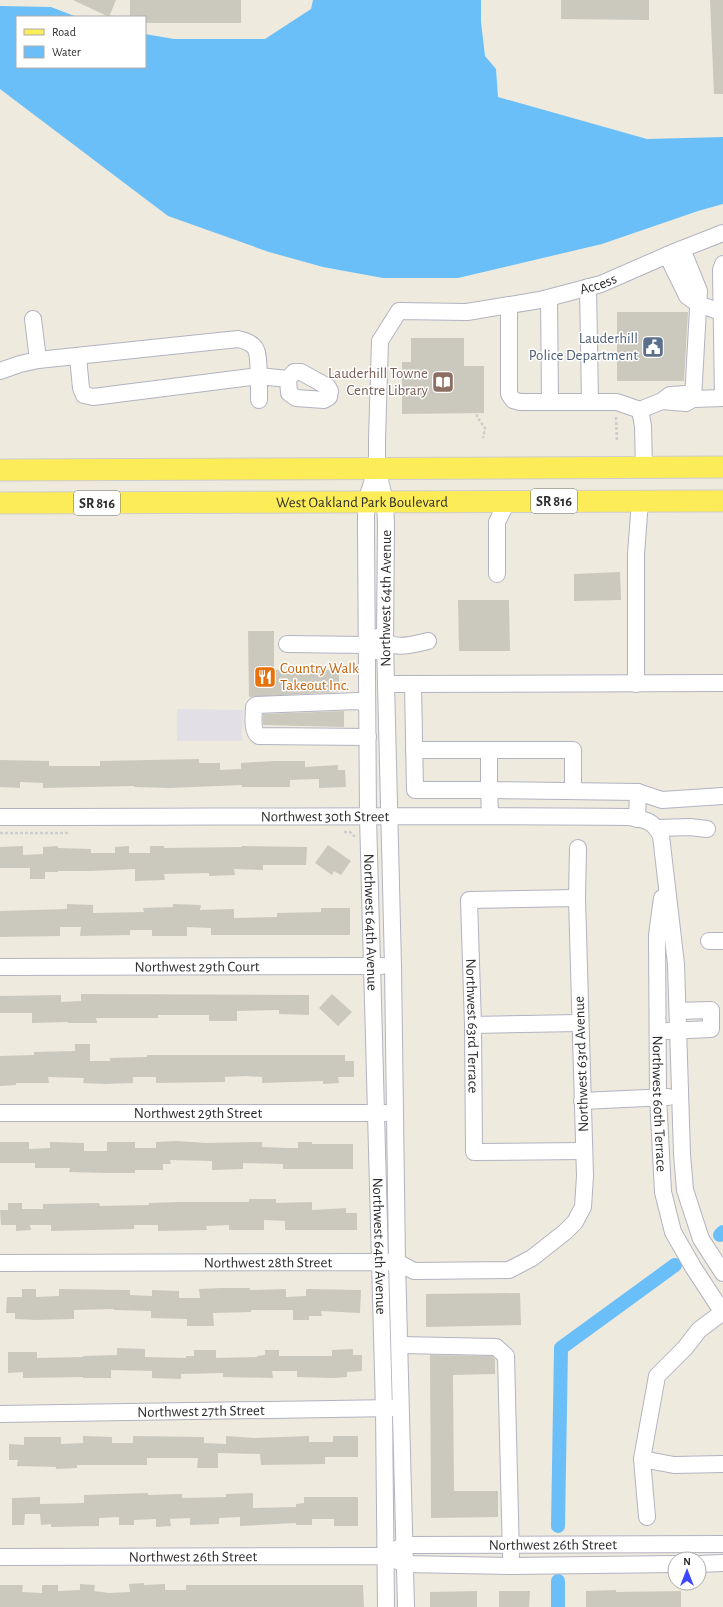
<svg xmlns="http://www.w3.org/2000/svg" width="723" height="1607" font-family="'Alegreya Sans',sans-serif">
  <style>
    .industrial { fill: #e3dfe7 }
    .water { fill: #6abff9 }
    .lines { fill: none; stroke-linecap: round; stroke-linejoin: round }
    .canal { stroke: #6abff9; stroke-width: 14 }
    .building { fill: #cbc8bd }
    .minor-casing { stroke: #b2b3c1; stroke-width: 18 }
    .major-casing { stroke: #cdcdcd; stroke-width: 23 }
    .path { stroke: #cdcdcd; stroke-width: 2.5; stroke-dasharray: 3 2; stroke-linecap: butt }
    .minor { stroke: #fff; stroke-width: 16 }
    .major { stroke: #fcec57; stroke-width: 21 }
    .labels { text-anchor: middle; stroke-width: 3; stroke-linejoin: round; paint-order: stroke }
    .shield { fill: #fff; stroke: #6c6c6c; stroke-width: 1 }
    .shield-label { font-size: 14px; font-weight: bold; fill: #2d2d2d }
    .street-label { font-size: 15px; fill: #2d2d2d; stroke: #fff }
    .service-label { font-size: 15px; fill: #4e5e75; stroke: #fff; text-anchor: end }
    .education-label { font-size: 15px; fill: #785e54; stroke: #fff; text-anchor: end }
    .food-label { font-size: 15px; fill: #c56008; stroke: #fff; text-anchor: start }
  </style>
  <rect width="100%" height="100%" fill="#efeade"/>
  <path class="industrial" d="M 177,709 L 243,710 L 242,741 L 177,741 Z"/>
  <path class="water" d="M 313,0 L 481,0 L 481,22 L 485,56 L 496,69 L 498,97 L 647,139 L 723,137 L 723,204 L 698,211 L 602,244 L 458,278 L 383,278 L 323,267 L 269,252 L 168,216 L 0,89 L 0,6 L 51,7 L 77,17 L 17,17 L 17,67 L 145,67 L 145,34 L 174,39 L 265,39 L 311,9 Z"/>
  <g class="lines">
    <path class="canal" d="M 720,1235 L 723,1232
      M 558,1526 L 561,1348 L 675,1265
      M 558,1607 L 558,1581"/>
  </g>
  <path class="building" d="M 73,0 L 116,0 L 109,17 Z
    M 130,0 L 241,0 L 241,23 L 145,23 L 145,17 L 130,17 Z
    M 561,0 L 649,0 L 649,20 L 561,19 Z
    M 710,0 L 723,0 L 723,94 L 714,94 Z
    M 617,312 L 688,312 L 684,381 L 617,381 Z
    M 411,338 L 464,338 L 464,366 L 484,366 L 484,413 L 402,414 L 402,362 L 411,362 Z
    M 620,572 L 621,600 L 574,601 L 574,574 Z
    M 458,600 L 509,600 L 510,651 L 459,651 Z
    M 248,631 L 274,631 L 274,670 L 339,670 L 339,692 L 249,697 Z
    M 344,711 L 344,727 L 263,725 L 263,714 Z
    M 199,759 L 199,763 L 220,763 L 220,770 L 241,769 L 241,763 L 274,761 L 305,761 L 305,767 L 338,765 L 338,770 L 345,770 L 346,787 L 319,788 L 319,779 L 290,780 L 290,787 L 242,787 L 242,785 L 170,788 L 134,787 L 134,786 L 43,788 L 43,783 L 20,782 L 20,788 L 0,787 L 0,760 L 49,761 L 49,766 L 100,766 L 100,761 Z
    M 328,845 L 351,861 L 341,875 L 334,871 L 332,875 L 315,863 Z
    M 23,846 L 23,855 L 43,854 L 43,847 L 58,846 L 58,848 L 91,849 L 91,853 L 115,853 L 115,847 L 129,846 L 129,853 L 150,853 L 150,846 L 164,846 L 164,848 L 242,847 L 242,846 L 307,847 L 306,865 L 263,865 L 263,870 L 234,869 L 235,875 L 209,876 L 209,873 L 164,874 L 165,880 L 135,881 L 135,869 L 90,871 L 58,871 L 58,872 L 45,872 L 45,879 L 30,879 L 30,868 L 0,868 L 0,847 Z
    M 67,904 L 93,905 L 93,913 L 144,912 L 143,908 L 173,907 L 173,904 L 201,905 L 200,910 L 234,909 L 234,918 L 277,917 L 277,913 L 321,912 L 321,908 L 350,908 L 350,935 L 211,935 L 211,928 L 187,927 L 187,936 L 152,936 L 152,930 L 130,930 L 130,935 L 80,936 L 81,927 L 60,927 L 60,936 L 0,937 L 0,911 L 67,909 Z
    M 81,994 L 309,995 L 309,1015 L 279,1014 L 279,1010 L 237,1011 L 237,1021 L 209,1021 L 209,1015 L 158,1015 L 158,1018 L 96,1018 L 97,1023 L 68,1023 L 68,1022 L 32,1023 L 32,1013 L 0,1013 L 0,996 L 61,995 L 61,1002 L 81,1001 Z
    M 332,994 L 352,1012 L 338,1026 L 319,1008 Z
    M 75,1044 L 90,1044 L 90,1061 L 110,1061 L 110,1058 L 147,1057 L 147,1055 L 345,1055 L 345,1061 L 354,1061 L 354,1077 L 338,1077 L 339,1083 L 323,1084 L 323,1081 L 262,1083 L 262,1077 L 246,1076 L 225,1077 L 225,1082 L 156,1083 L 156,1077 L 133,1077 L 133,1083 L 105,1084 L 83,1083 L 84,1078 L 48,1077 L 49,1083 L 16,1083 L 16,1085 L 0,1086 L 0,1056 L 34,1055 L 34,1052 L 75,1051 Z
    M 177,1141 L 206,1143 L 262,1142 L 262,1147 L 286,1148 L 298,1148 L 298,1142 L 312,1142 L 312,1144 L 353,1144 L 353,1169 L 283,1169 L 283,1164 L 243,1163 L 243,1169 L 212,1170 L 212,1161 L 170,1160 L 171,1164 L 163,1164 L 163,1170 L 135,1170 L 135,1173 L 107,1173 L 69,1172 L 70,1168 L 35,1168 L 35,1163 L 0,1163 L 0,1142 L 29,1142 L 29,1149 L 50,1148 L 50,1142 L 84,1143 L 84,1151 L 107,1151 L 107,1142 L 135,1142 L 135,1148 L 156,1148 L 156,1142 Z
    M 249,1199 L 276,1199 L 276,1203 L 312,1202 L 312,1210 L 346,1208 L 346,1213 L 357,1213 L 357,1230 L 285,1230 L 285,1221 L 264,1220 L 264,1230 L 229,1230 L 229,1225 L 206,1226 L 207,1230 L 158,1231 L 158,1225 L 134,1225 L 134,1229 L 51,1231 L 51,1225 L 30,1225 L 31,1230 L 16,1231 L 16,1225 L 1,1225 L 0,1210 L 8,1210 L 8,1203 L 22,1203 L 22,1209 L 43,1209 L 43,1204 L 99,1203 L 100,1206 L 149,1205 L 149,1203 L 178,1202 L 249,1202 Z
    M 221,1288 L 250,1288 L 250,1290 L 286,1289 L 286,1297 L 306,1296 L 306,1289 L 361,1290 L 360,1313 L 321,1311 L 322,1316 L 309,1316 L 309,1320 L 293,1320 L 293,1310 L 251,1310 L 251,1312 L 213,1313 L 214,1326 L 187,1326 L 187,1319 L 151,1318 L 151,1311 L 114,1310 L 114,1309 L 74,1310 L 74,1319 L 36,1320 L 15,1319 L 15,1313 L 6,1313 L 7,1297 L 22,1297 L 22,1289 L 36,1289 L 36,1297 L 59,1296 L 59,1289 L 130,1290 L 130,1295 L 152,1296 L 152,1290 L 179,1291 L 179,1298 L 200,1298 L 199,1289 Z
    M 520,1293 L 521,1325 L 426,1327 L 426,1294 Z
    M 117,1348 L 145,1349 L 145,1357 L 186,1358 L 186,1356 L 194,1356 L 194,1350 L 216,1350 L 216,1358 L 257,1357 L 257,1356 L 265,1355 L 265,1350 L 279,1350 L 279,1356 L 332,1356 L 332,1350 L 353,1349 L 353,1355 L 362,1355 L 362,1371 L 347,1372 L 347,1377 L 333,1378 L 297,1377 L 297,1371 L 272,1371 L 273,1378 L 223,1377 L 223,1373 L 181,1374 L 181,1379 L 152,1378 L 152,1371 L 111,1370 L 111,1378 L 83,1378 L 83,1377 L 23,1378 L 23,1372 L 8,1373 L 8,1352 L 37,1352 L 37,1358 L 83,1357 L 83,1356 L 117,1355 Z
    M 430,1355 L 492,1356 L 495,1359 L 495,1374 L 453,1375 L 454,1491 L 498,1491 L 498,1517 L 431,1518 Z
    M 83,1436 L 112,1437 L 112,1443 L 133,1443 L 133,1436 L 204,1437 L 204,1443 L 226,1444 L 226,1436 L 254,1438 L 309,1436 L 309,1442 L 333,1442 L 333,1436 L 358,1436 L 358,1457 L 325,1457 L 325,1464 L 261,1465 L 260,1454 L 218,1453 L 218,1468 L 197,1468 L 198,1458 L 147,1458 L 147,1465 L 77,1465 L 77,1468 L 56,1469 L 56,1467 L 17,1466 L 18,1460 L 9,1460 L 9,1444 L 24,1445 L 24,1437 L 61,1437 L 61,1444 L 83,1443 Z
    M 148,1493 L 148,1495 L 182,1494 L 182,1498 L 226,1497 L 226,1494 L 253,1493 L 253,1508 L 296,1507 L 296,1504 L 304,1503 L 304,1497 L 358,1497 L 358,1526 L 334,1526 L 334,1519 L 312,1519 L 312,1525 L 296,1525 L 296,1523 L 240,1526 L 240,1517 L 219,1518 L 219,1524 L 190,1525 L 190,1518 L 170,1519 L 171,1526 L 156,1527 L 156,1519 L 134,1520 L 134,1525 L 119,1525 L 119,1517 L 99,1518 L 99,1526 L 51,1527 L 51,1524 L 41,1525 L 40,1514 L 25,1514 L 24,1525 L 12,1525 L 12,1498 L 40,1497 L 40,1504 L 84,1503 L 84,1495 Z
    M 144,1583 L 144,1585 L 165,1584 L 165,1590 L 186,1590 L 186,1585 L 363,1585 L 364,1607 L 0,1607 L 0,1585 L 23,1585 L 22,1592 L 42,1593 L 42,1585 L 58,1585 L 58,1591 L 80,1590 L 80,1584 L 95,1585 L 94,1591 L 109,1593 L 130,1592 L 129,1584 Z
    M 616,1590 L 616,1592 L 681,1591 L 681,1607 L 586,1607 L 586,1591 Z
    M 477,1591 L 477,1607 L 430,1607 L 430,1592 Z
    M 499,1591 L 530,1591 L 529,1607 L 499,1607 Z"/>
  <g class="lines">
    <g class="minor-casing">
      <g id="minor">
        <path d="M 682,249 L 699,291 L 693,399 L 723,398"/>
        <path d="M 667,255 L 687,296 L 698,304 L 721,312"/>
        <path d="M 588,287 L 590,402"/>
        <path d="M 549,298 L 550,402"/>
        <path d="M 509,305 L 509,394 L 513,400 L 520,402 L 617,402 L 640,410 L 643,426 L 644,468"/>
        <path d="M 33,319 L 38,360"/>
        <path d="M 0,371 L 20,364 L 38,360 L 238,339 C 262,344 257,355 259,376 L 93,397 L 84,395 L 81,388 L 78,357"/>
        <path d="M 723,398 L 721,270 L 723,264"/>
        <path d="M 259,400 L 259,376 L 288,379 L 289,393 L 296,398 L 324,400 L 329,397 L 330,391 L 328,387 L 301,372 L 294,372 L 288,379"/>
        <path d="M 640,410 L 662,401 L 670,395 L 686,394 L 693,399 L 686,403 L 662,401"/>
        <path id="s1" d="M 377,468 L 366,501 L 366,531 L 368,817 L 384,1409 L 386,1607"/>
        <path d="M 497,574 L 497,522 L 507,502"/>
        <path d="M 378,637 C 392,651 411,645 428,641"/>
        <path d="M 287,644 L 367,645 L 376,651"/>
        <path d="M 387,684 L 723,683"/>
        <path d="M 413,684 L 415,790 L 489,790 L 490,815"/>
        <path d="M 636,684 L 636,554 L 640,501"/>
        <path d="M 367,704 L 358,701 L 256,705 L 254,707 C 254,715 251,731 259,736 L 368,737"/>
        <path d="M 414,750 L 573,750 L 573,791"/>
        <path d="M 489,750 L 489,790 L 638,792 L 637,819"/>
        <path d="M 638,792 L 662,800 L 723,796"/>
        <path id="s2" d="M 0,817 C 210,817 420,815 629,817 C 646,820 653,820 661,836 L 676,964 L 682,1154 L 685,1190 L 701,1239 L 723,1273"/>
        <path d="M 657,828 L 690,827 L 707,829"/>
        <path id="s3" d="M 577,898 L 469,900 L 473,1025 L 474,1152 L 584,1151"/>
        <path id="s4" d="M 662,898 L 657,935 L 658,1097 L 663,1192 L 673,1232 L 693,1267 L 723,1313"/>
        <path d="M 709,941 L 723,941"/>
        <path id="s5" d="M 0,967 L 382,966"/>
        <path d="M 473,1025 L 580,1023"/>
        <path d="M 667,1031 L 711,1029 L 711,1010 L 678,1011"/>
        <path d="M 582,1101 L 668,1097"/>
        <path id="s6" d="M 0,1113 L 386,1113"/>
        <path id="s7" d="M 0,1263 L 397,1262 L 414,1271 L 509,1270 L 532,1258 L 565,1232 L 575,1222 L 583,1207 L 585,1176 L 577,898 L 578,848"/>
        <path d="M 400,1345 L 496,1347 L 506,1356 L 511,1556"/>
        <path id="s8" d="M 0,1414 L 394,1408"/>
        <path d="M 642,1459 L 674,1465 L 723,1464"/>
        <path d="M 647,1517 L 642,1459 L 657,1376 L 685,1348 L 699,1330 L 723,1312"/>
        <path id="s9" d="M 395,1550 L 405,1545 L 723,1544"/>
        <path id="s10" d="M 0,1557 L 385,1556 L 405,1564 L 511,1566 L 675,1564"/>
        <path d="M 699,1564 L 723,1563"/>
        <path id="s11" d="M 406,1607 L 397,1262 L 393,966 L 385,642 L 386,524 L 385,501 L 377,468 L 377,439 L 380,341 L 399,311 L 467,312 L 540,300 L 601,284 L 672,253 L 723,233"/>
      </g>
    </g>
    <g class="major-casing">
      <g id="major">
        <path d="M 0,470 L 723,467"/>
        <path id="s12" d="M 0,503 L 723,501"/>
      </g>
    </g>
    <path class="path" d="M 477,414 L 477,417 L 485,428 L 483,438
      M 616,417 L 617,442
      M 344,832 L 350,832 L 355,837
      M 0,833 L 69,833"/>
    <use href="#minor" class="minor"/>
    <use href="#major" class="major"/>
  </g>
  <defs>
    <g id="civic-square" transform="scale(1.15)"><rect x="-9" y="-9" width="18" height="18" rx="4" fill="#5c6f8a" stroke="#fff"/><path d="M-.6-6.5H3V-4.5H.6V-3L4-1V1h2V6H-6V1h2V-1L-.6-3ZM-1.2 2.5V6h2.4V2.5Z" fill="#fff"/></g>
    <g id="library-square" transform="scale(1.15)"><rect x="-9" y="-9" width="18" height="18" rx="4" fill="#8d6e63" stroke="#fff"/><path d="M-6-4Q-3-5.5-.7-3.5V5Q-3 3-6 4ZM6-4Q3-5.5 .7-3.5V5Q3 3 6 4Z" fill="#fff"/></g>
    <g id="restaurant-square" transform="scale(1.15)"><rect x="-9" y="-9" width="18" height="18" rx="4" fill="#e8710a" stroke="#fff"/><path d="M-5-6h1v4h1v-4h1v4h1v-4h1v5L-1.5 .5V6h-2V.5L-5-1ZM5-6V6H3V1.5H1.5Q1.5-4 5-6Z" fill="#fff"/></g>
  </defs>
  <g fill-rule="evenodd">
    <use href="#civic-square" x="653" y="347"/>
    <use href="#library-square" x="443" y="382"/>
    <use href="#restaurant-square" x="265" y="677"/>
  </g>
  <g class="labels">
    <g class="shield">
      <rect x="531" y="489" width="46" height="24" rx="3"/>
      <rect x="74" y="491" width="46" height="24" rx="3"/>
    </g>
    <g class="shield-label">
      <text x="554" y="506">SR 816</text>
      <text x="97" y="508">SR 816</text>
    </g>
    <g class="street-label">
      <text dy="5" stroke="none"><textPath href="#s11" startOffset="1505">Access</textPath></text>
      <text dy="5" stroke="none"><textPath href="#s12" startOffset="362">West Oakland Park Boulevard</textPath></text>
      <text dy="5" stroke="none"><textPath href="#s11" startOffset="1009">Northwest 64th Avenue</textPath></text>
      <text dy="5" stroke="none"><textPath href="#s2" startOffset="325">Northwest 30th Street</textPath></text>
      <text dy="5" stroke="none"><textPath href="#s1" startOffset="456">Northwest 64th Avenue</textPath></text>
      <text dy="5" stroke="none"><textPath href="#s5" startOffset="197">Northwest 29th Court</textPath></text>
      <text dy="5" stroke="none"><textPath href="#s3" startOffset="234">Northwest 63rd Terrace</textPath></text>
      <text transform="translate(581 1064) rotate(-92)" y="5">Northwest 63rd Avenue</text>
      <text dy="5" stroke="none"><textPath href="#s4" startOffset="206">Northwest 60th Terrace</textPath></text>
      <text dy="5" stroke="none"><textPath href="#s6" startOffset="198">Northwest 29th Street</textPath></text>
      <text dy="5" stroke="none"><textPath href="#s1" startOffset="780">Northwest 64th Avenue</textPath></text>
      <text dy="5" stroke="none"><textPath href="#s7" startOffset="268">Northwest 28th Street</textPath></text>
      <text dy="5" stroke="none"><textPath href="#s8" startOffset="201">Northwest 27th Street</textPath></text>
      <text dy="5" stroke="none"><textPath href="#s9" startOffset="159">Northwest 26th Street</textPath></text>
      <text dy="5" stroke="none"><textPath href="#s10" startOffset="193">Northwest 26th Street</textPath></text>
    </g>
    <g class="service-label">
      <text x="638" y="343">Lauderhill<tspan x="638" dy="17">Police Department</tspan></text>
    </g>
    <g class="education-label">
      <text x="428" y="378">Lauderhill Towne<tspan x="428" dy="17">Centre Library</tspan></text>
    </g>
    <g class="food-label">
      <text x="280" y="673">Country Walk<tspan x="280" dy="17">Takeout Inc.</tspan></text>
    </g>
  </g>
  <rect x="16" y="16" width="130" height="52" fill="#ffffff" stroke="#ababab"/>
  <rect x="24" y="29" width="20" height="6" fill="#fcec57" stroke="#ababab"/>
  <text x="52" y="36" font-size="12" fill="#2d2d2d">Road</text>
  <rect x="24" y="46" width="20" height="12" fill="#6abff9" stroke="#ababab"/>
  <text x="52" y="56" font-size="12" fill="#2d2d2d">Water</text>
  <g transform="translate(687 1571)"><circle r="19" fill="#ffffff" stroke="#ababab"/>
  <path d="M0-3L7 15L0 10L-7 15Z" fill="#3c45ff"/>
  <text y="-6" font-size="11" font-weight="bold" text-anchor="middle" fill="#2d2d2d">N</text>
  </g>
</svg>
